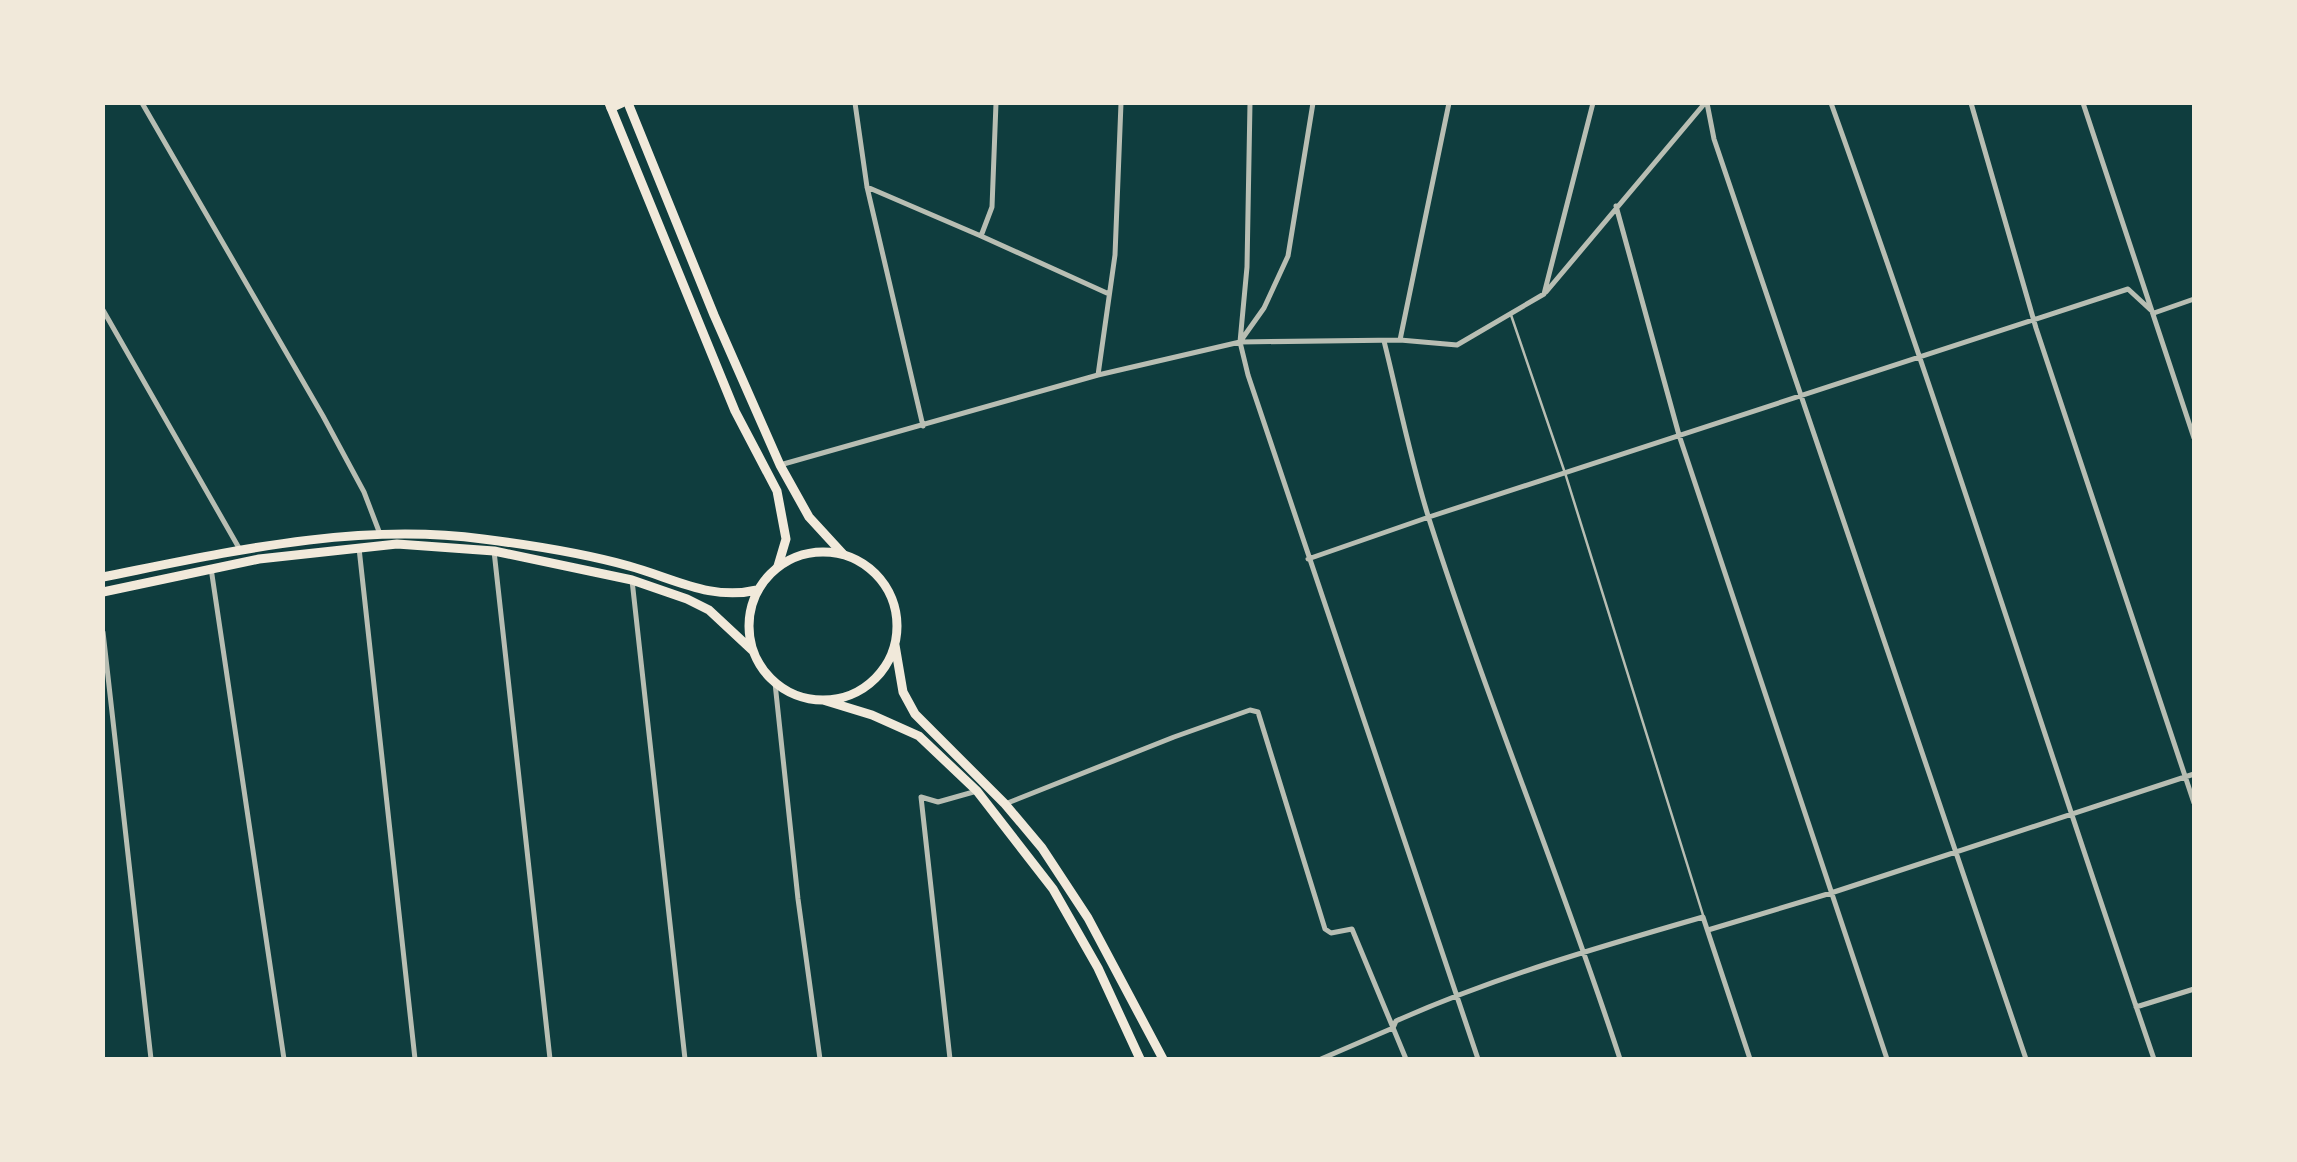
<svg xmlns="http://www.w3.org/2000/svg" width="2297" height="1162" font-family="Inter,sans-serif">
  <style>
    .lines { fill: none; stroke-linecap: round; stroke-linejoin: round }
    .service { stroke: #b8beb3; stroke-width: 2.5 }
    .minor { stroke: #b8beb3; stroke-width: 5 }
    .primary { stroke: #f1e9da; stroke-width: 9 }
    .trunk { stroke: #f1e9da; stroke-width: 9 }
  </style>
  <rect width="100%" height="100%" fill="#0f3d3e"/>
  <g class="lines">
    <path class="service" d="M 1511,315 L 1566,476 L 1703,915"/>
    <path class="minor" d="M 142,103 L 323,416 L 364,492 L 380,534
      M 855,103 L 867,187 L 923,426
      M 1250,103 L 1247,267 L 1240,342 L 1248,375 L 1478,1059
      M 1707,103 L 1714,139 L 2026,1059
      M 1831,103 C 1945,420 2045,741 2154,1059
      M 1971,103 L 2036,328 L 2194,803
      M 2083,103 L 2194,438
      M 867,187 L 981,236 L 992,207 L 996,103
      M 1616,206 L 1679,435 L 1887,1059
      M 981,236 L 1109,294
      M 1546,292 L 1705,103
      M 103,310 L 239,548
      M 1242,339 L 1264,308 L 1288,256 L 1313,103
      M 1400,340 L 1449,103
      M 1384,341 C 1399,401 1411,463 1430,522 C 1488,703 1561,878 1620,1059
      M 1098,375 L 1115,255 L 1121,103
      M 780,465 L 1098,375 L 1240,342 L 1400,340 L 1457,345 L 1544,294 L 1593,103
      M 359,548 L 415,1059
      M 494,551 L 550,1059
      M 1308,559 L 1429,517 L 2128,289 L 2154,313 L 2194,299
      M 211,568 L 284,1059
      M 632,580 L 685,1059
      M 103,632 L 151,1059
      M 775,683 L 798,899 L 820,1059
      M 1005,804 L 1174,737 L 1250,710 L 1258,712 L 1325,929 L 1331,933 L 1352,929 L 1406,1059
      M 1708,930 L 1831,893 L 2194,774
      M 2136,1007 L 2194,989
      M 950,1059 L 921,797 L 938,802 L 977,791
      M 1321,1059 L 1393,1028 L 1396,1021 C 1495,977 1599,947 1703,917 L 1750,1059"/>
    <path class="primary" d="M 609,103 L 735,411 L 777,491 L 786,539 L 778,566
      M 628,103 L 714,315 L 780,465 L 809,517 L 843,554"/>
    <path class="trunk" d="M 611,108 L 622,103
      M749 626a74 74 0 1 1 148 0a74 74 0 1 1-148 0Z
      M 103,577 C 228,552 355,522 483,539 C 531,545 582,553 629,566 C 673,578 711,601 757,590
      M 103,592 L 259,559 L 397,544 L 494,551 L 632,580 L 687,599 L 709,610 L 753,651
      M 895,645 L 903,692 L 915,714 L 1005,804 L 1042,848 L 1088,918 L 1163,1059
      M 823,700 L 872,715 L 919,736 L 977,791 L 1053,889 L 1098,968 L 1140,1059"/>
  </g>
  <rect width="2297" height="1162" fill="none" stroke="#f1e9da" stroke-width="210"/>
</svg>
